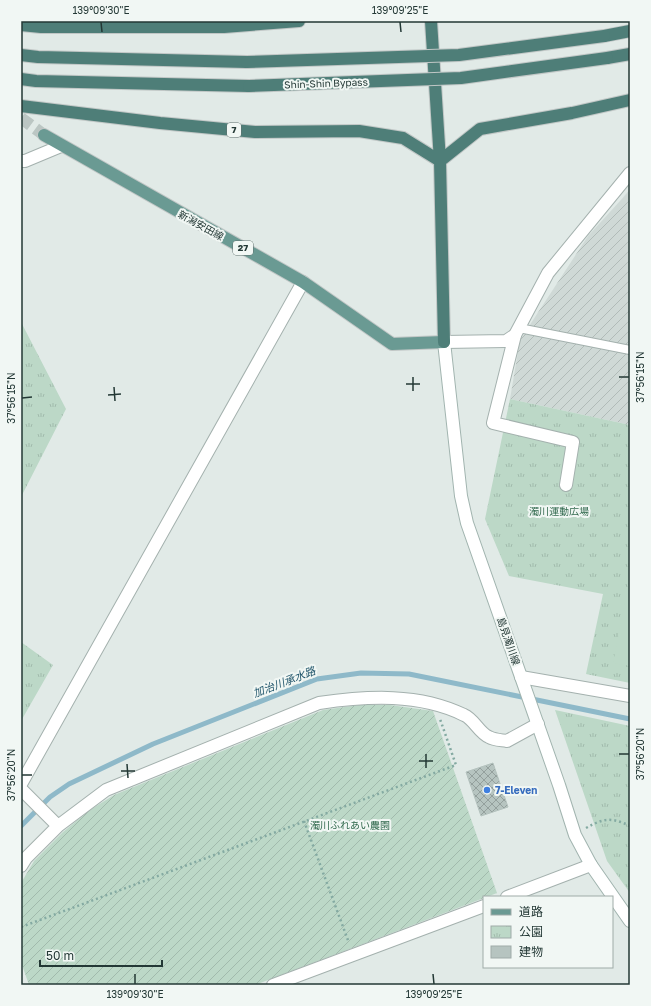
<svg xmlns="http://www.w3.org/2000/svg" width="651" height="1006" font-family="'Golos Text','Noto Sans JP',sans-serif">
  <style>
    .industrial { fill: url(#industrial-furrows) }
    .park { fill: url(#park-tufts) }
    .garden { fill: url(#garden-furrows) }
    .pitch { fill: #bcd8c7 }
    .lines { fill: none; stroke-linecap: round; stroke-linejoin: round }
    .stream { stroke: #8eb9c9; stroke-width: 5 }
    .building { fill: url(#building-cross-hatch); stroke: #b4c2be }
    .primary-tunnel { stroke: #bbc6c3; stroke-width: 12; stroke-dasharray: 12 6; stroke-linecap: butt }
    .service-casing { stroke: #a4b1ae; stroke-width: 10 }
    .minor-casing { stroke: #a4b1ae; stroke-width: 14 }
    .tertiary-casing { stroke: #a4b1ae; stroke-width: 14 }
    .secondary-casing { stroke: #a1b4af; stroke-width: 14 }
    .primary-casing { stroke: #c1c7c6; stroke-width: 14 }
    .trunk-casing { stroke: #c1c7c6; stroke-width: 14 }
    .path { stroke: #84aaa2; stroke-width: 2.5; stroke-dasharray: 2 3; stroke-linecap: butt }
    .service { stroke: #fff; stroke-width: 8 }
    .minor { stroke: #fff; stroke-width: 12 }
    .tertiary { stroke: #fff; stroke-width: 12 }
    .secondary { stroke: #fff; stroke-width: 12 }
    .primary { stroke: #6a9a93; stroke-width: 12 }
    .trunk { stroke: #4e7e78; stroke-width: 12 }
    .trunk-bridge-casing { stroke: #c1c7c6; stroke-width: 14; stroke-linecap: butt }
    .trunk-bridge { stroke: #4e7e78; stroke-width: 12 }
    .ticks { fill: none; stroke: #233835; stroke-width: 1.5 }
    .shop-dot { fill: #3f7fe0; stroke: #f1f7f4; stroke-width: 1.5 }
    .labels { text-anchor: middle; stroke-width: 4; stroke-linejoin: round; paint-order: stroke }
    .shield { fill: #f1f7f4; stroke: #61716e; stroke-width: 1 }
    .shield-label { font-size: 9px; font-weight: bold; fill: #233835 }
    .street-label { font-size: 10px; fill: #233835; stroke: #f1f7f4 }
    .park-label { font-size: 10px; fill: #326a4e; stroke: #f1f7f4 }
    .shop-label { font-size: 10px; font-weight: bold; fill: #366cbe; stroke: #f1f7f4; text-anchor: start }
    .water-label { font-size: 11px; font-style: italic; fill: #24586d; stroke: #f1f7f4 }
    .neatline { fill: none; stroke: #233835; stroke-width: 1.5 }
    .ticks-label { font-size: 10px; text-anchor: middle; fill: #233835 }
  </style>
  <defs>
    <pattern id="industrial-furrows" width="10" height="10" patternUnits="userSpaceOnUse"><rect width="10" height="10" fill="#cfd9d6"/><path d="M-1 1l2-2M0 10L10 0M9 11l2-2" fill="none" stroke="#b1bbb8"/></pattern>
    <pattern id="park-tufts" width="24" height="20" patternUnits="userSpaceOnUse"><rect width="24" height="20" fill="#bcd8c7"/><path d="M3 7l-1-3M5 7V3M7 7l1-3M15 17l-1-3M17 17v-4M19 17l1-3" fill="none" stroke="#a1baac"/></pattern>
    <pattern id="garden-furrows" width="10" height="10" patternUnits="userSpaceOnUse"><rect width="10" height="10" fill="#bcd8c7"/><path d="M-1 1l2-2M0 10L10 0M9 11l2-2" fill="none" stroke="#a1baac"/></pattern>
    <pattern id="building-cross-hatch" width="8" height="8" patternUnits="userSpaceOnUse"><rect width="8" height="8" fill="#b6c4c0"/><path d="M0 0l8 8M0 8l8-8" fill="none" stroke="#94a09d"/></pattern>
  </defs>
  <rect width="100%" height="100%" fill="#e1eae7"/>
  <path class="industrial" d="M 630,190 L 630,425 L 510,399 L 520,340 L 588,236 Z"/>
  <path class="park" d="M 21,322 L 66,409 L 21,497 Z
    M 510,399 L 630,425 L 630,683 L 586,674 L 603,594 L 509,576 L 485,519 Z
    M 21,642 L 53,665 L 21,721 Z
    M 555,710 L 630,726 L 630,893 L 607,861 Z"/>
  <path class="garden" d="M 359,705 L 390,705 L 433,711 L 497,893 L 255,985 L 29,985 L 21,962 L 21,883 L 34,861 L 63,832 L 90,810 L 114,795 L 323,710 Z"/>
  <path class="pitch" d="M 630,577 L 630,666 L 613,663 Z"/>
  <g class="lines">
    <path class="stream" d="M 21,826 L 50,797 L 69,784 L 153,744 L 317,679 L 361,673 L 409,674 L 630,719"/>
  </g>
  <path class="building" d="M 493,763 L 508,807 L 481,816 L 466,772 Z"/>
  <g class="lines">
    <path class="primary-tunnel" d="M 21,118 L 44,135"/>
    <g class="service-casing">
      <path id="service" d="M 519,328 L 630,350"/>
    </g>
    <g class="minor-casing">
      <path id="minor" d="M 21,161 L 25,161 L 61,146
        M 515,335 L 493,423 L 573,442 L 566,485
        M 521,677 L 630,696
        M 21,784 L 303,282
        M 21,789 L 58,826
        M 21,866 L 26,858 L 58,826 L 106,790 L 319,703 C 368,696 419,693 464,715 C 474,719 479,733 489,737 C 494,740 501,740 507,741 L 538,724
        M 507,897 L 591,865
        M 273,985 L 484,906"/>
    </g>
    <g class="tertiary-casing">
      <path id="tertiary" d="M 444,342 L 506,341 L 515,335 L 548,273 L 630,173"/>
    </g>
    <g class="secondary-casing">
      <path id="secondary" d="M 444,342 L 461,496 L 467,523 L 559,785 L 575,835 L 591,865 L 630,921"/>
    </g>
    <g class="primary-casing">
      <path id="primary" d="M 44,135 L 303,282 L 392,344 L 444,342"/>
    </g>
    <g class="trunk-casing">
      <path id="trunk" d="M 431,21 L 440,161 L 444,342
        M 21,25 L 41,27 L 224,27 L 299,21
        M 604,36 L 630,31
        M 21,55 L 38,57 L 247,62
        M 607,58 L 630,54
        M 21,79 L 36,81 L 249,86
        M 21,106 L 160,123 L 255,132 L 359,131 L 403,138 L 440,161 L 480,129 L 572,113 L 630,100"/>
    </g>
    <path class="path" d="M 304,821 L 349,943
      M 586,828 C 604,818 611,817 630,826
      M 21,927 L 456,765 L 440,719"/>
    <use href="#service" class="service"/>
    <use href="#minor" class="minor"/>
    <use href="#tertiary" class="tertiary"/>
    <use href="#secondary" class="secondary"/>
    <use href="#primary" class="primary"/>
    <use href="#trunk" class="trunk"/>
    <g class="trunk-bridge-casing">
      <path id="trunk-bridge" d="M 247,62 L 459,55 L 604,36
        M 249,86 L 461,78 L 607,58"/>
    </g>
    <use href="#trunk-bridge" class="trunk-bridge"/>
  </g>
  <path class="ticks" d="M 101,22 L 102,32M 400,22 L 401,32M 413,377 L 413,391M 619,377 L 629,377M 406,384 L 420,384M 114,387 L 115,401M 108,395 L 121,394M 22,398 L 32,397M 426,754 L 426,768M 619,754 L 629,754M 419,761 L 433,761M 127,764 L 128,778M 121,771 L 135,771M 22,775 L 32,775M 135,974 L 135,984M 433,974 L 434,984"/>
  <circle class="shop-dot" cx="487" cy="790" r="4"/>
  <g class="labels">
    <g class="shield">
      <rect x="227" y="123" width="14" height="14" rx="3"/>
      <rect x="233" y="241" width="20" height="14" rx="3"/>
    </g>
    <g class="shield-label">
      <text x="234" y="133">7</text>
      <text x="243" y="251">27</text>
    </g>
    <g class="street-label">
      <text transform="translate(326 83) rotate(-2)" y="4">Shin-Shin Bypass</text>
      <text transform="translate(201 225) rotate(29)" y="4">新潟安田線</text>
      <text transform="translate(509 641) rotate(71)" y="4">島見濁川線</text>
    </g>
    <g class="park-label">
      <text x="559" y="515">濁川運動広場</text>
      <text x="350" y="829">濁川ふれあい農園</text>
    </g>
    <g class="shop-label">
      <text x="495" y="794">7-Eleven</text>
    </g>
    <g class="water-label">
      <text transform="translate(284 682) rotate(-21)" y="4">加治川承水路</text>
    </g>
  </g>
  <rect width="651" height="1006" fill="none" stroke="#f1f7f4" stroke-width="44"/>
  <rect x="483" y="896" width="130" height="72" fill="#f1f7f4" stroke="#9faba8"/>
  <rect x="491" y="909" width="20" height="6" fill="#6a9a93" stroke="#9faba8"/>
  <text x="519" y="916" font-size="12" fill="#233835">道路</text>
  <rect x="491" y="926" width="20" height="12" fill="url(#park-tufts)" stroke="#9faba8"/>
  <text x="519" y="936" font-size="12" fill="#233835">公園</text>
  <rect x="491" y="946" width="20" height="12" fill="#b6c4c0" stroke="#9faba8"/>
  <text x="519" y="956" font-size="12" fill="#233835">建物</text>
  <path d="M40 960v6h122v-6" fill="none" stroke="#233835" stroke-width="2"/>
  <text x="46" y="960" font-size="12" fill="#233835" stroke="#f1f7f4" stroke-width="3" paint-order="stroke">50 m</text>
  <rect x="22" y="22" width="607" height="962" class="neatline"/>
  <g class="ticks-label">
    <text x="101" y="14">139°09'30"E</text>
    <text x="400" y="14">139°09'25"E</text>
    <text transform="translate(640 377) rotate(-90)" y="4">37°56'15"N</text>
    <text transform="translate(11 398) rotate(-90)" y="4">37°56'15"N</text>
    <text transform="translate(640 754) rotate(-90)" y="4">37°56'20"N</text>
    <text transform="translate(11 775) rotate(-90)" y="4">37°56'20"N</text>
    <text x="135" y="998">139°09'30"E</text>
    <text x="434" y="998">139°09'25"E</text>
  </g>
</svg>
